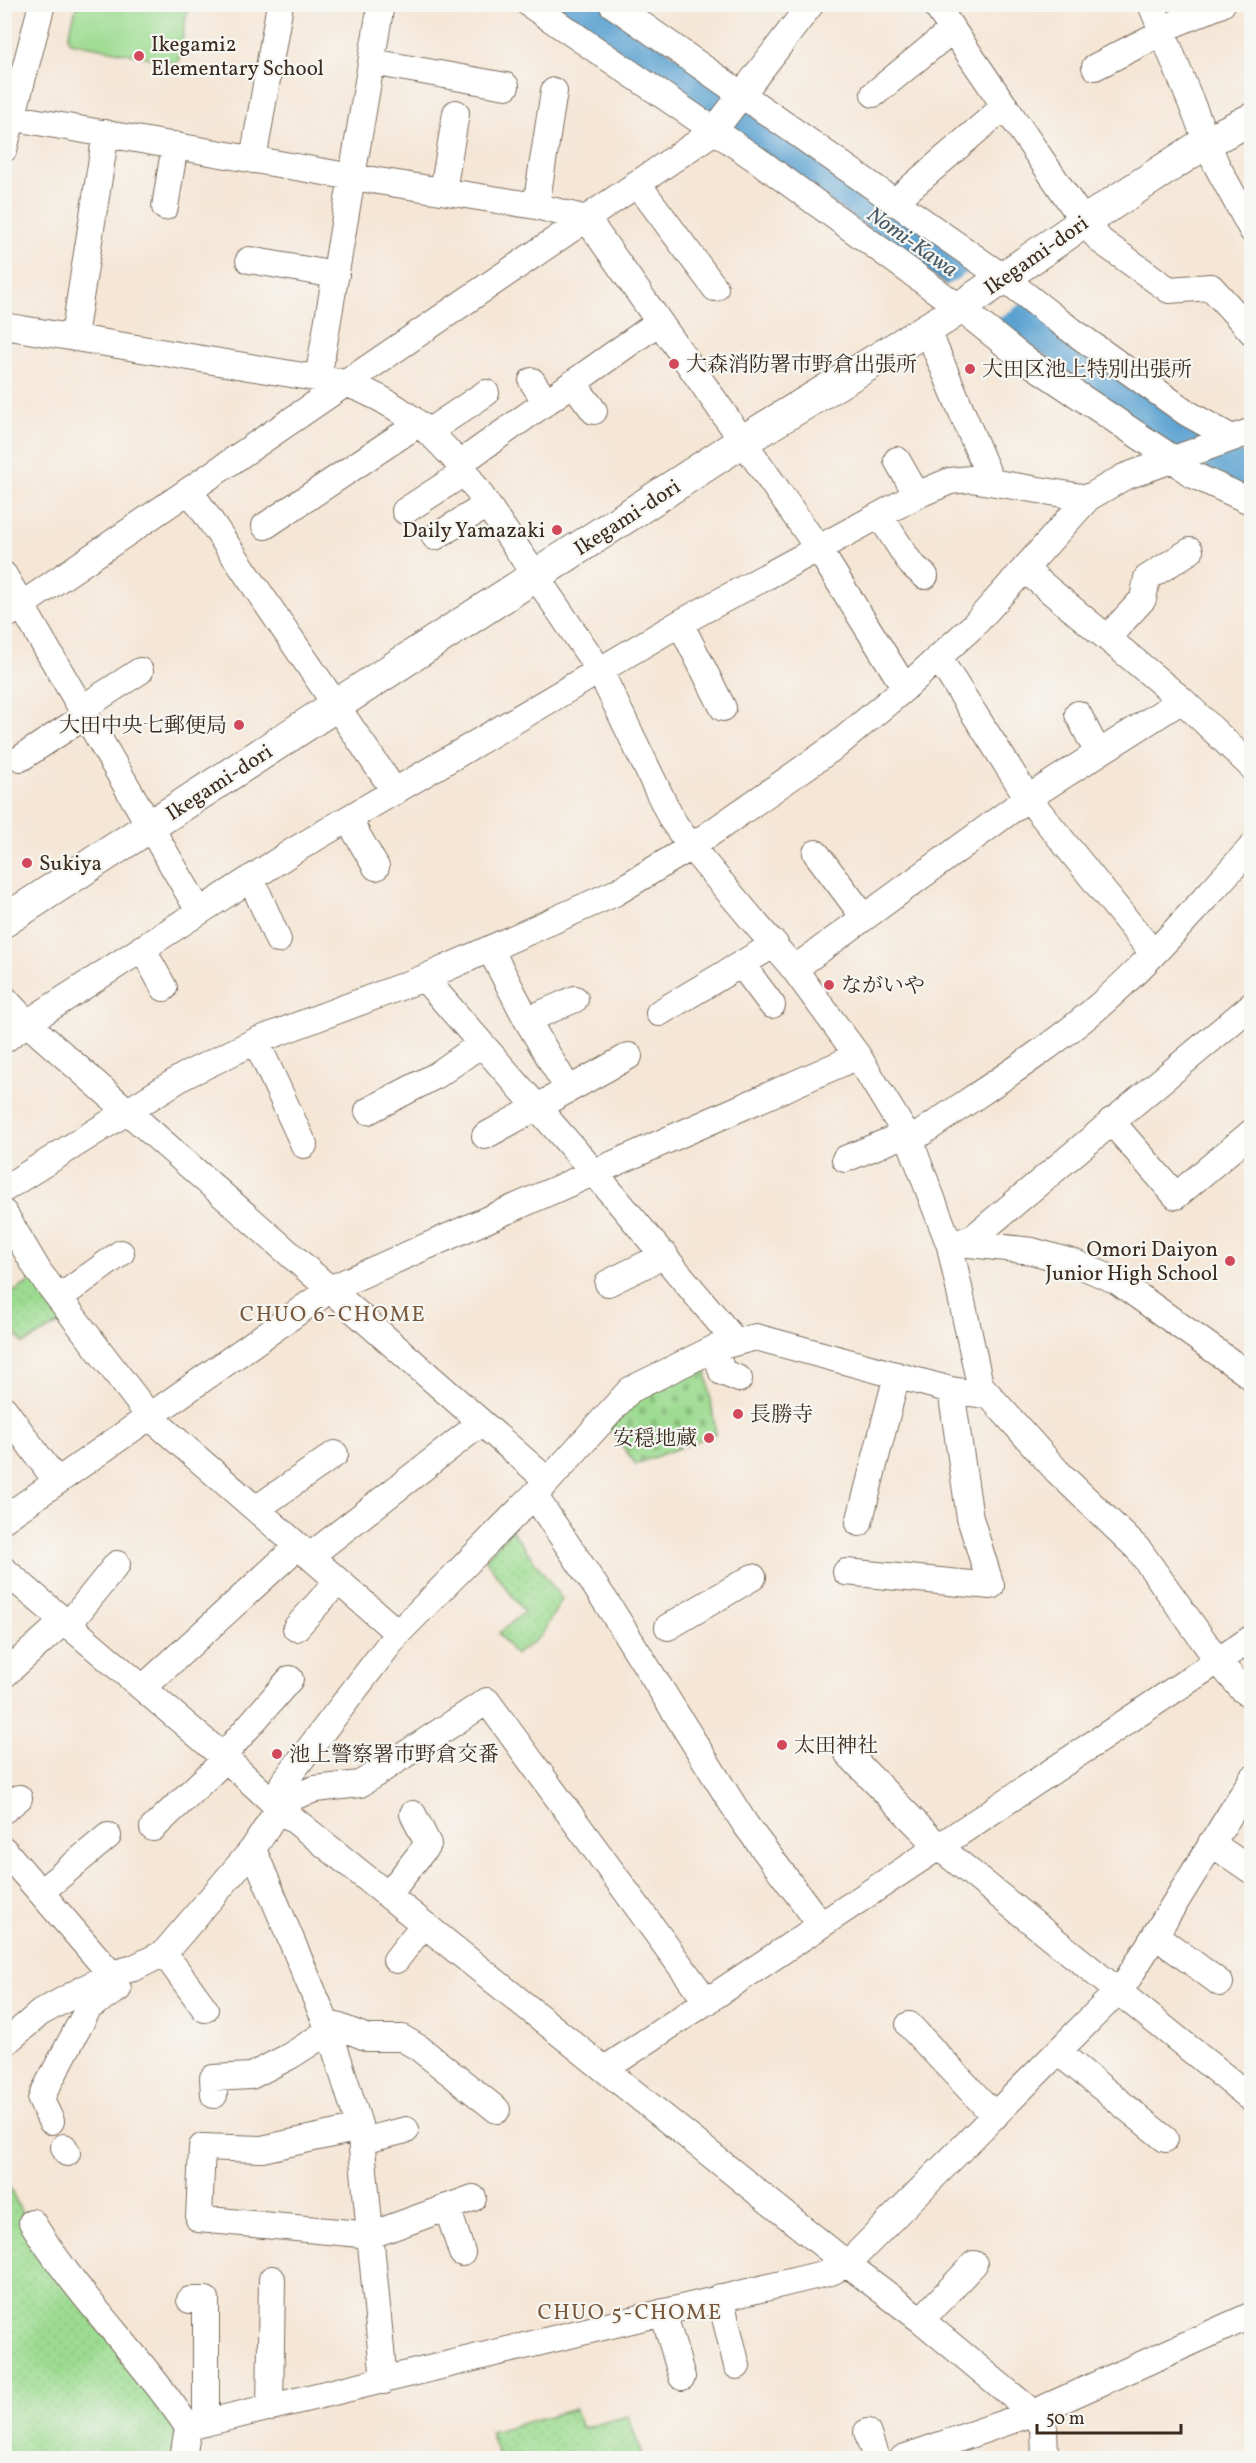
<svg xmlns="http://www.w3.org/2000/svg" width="1256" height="2463" font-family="Vollkorn,'Noto Serif JP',serif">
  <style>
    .grass { fill: #9ddb91; stroke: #6c8258; stroke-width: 1.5 }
    .cemetery { fill: url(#cemetery-stones); stroke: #6c8258; stroke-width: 1.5 }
    .park { fill: url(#park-dots); stroke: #6c8258; stroke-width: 1.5 }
    .water { fill: #5ca2d1; stroke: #4c6678; stroke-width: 1.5 }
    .pier { fill: #f5e6d5 }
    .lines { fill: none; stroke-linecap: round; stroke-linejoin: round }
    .minor-casing { stroke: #7c6c5e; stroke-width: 28 }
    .major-casing { stroke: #7c6c5e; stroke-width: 34 }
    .minor { stroke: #fff; stroke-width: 26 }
    .major { stroke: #fff; stroke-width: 32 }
    .poi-dot { fill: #d1495b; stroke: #f6f6f2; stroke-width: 2 }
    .labels { text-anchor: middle; stroke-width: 4.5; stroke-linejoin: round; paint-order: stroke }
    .poi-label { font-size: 21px; fill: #3b2a1e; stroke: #f6f6f2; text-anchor: start }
    .street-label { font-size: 21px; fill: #3b2a1e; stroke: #f6f6f2 }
    .water-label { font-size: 22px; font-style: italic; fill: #485a66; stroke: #f6f6f2 }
    .neighbourhood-label { font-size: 22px; letter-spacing: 1.5px; fill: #78573a; stroke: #f6f6f2 }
  </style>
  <defs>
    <pattern id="cemetery-stones" width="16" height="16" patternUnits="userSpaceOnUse" patternTransform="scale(1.5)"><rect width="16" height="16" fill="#9ddb91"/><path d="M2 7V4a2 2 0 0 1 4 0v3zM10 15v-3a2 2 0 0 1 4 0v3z" fill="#88bc7d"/></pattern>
    <pattern id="park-dots" width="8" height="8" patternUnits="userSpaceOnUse" patternTransform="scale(1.5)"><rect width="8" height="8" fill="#9ddb91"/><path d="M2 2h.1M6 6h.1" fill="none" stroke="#88bc7d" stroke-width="1.8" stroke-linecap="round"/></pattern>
  </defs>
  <rect width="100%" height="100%" fill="#f6f6f2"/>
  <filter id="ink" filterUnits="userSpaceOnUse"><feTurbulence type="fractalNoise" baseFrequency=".0167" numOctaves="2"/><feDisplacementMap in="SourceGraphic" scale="12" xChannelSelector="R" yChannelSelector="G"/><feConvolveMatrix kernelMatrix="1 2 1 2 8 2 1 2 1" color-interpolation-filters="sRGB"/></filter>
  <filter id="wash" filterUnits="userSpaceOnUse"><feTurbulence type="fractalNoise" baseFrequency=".008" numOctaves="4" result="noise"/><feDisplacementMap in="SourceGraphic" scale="24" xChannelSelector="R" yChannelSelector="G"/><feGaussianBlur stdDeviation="1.35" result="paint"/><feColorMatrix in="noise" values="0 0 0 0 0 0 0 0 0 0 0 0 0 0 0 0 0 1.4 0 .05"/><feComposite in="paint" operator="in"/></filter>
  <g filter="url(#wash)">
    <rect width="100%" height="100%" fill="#f5e6d5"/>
    <path class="grass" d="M 77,5 L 188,5 L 179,60 L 175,63 L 70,42 L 68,37 Z"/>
    <path class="cemetery" d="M 705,1362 L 716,1434 L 636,1464 L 607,1427 L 637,1395 Z"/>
    <path class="park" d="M 36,1278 L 66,1320 L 23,1344 L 5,1317 L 5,1297 Z
      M 511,1529 L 562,1599 L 541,1636 L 515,1655 L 499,1633 L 524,1612 L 485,1559 Z
      M 4,2176 L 24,2217 L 180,2423 L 179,2458 L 5,2458 Z
      M 575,2409 L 582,2428 L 628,2416 L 643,2458 L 499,2458 L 490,2432 Z"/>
    <path class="water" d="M 545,5 L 603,5 L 1251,460 L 1251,492 L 1233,484 L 1159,438 L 823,196 Z"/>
    <path class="pier" d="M 980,265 L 1027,300 L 993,322 L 944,287 Z"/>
  </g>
  <g filter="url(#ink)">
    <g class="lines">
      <g class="minor-casing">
        <path id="minor" d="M 529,4 L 759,161 L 960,308 L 1024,359 L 1175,460 L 1191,474 L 1252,502
          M 612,4 L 1004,278 L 1060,322 L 1187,413 L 1230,437
          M 935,4 L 1084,222 L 1101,241 L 1169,290 L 1211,287 L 1252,332
          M 1151,4 L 1216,164 L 1252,230
          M 1162,29 L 1222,4
          M 372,62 L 506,86
          M 1095,67 L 1163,32
          M 874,94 L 952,30
          M 4,116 L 353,177 L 536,206 L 587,219 L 818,548 L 905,688
          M 4,149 L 42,4
          M 253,160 L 280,4
          M 637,183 L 715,288
          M 443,191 L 456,113
          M 893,203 L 1005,106
          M 536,206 L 554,91
          M 165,207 L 175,145
          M 249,260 L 336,275
          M 4,326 L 345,383 C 393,400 435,431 465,472 L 600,671 L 672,820 L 691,847 L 794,969 L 858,1056 L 910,1141 L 950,1246 L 980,1385 L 1057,1471 L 1139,1550 L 1218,1661 L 1242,1689 L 1252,1696
          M 927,329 L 991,481
          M 74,336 L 106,133
          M 318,379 L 381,4
          M 532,381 L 546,402
          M 573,383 L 594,411
          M 428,432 L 486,393
          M 897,460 L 917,495
          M 459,464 L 659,322
          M 190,491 L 395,792
          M 405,511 L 465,472
          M 880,516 L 911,564 L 925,576
          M 265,526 L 418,424
          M 435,537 L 487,505
          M 1024,569 L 1182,700 L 1252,767
          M 4,575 L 199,911
          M 4,617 L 713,132 L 811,4
          M 680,623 L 723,708
          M 1107,638 L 1143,599 L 1147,578 L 1190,551
          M 938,657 L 1028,798 L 1153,953
          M 81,709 L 140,671
          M 1078,714 L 1098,753
          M 21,758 L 85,716
          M 348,819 L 376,867
          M 816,853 L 864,917
          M 251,878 L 278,940
          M 142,948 L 164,988
          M 490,949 L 527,1020 L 568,1089
          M 742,965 L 772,1005
          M 794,969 L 1028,798 L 1182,700
          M 424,978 L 593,1171 L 735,1341
          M 4,998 L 27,1023 L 548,1481
          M 659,1013 L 775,944
          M 527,1020 L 575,999
          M 4,1040 L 27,1023 L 295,850 L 680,623 L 917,495 L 950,481 L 971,479 L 1088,498
          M 256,1041 L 304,1145
          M 368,1111 L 437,1075 L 481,1044
          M 1111,1121 L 1176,1196 L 1252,1132
          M 485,1136 L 629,1056
          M 910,1141 C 971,1098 1036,1059 1093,1011 C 1151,962 1200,902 1252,847
          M 845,1159 L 906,1134
          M 4,1189 L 184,1076 L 256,1041 L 424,978 L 615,893 L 691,847 L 837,745 L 905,688 L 973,626 L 1088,498 L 1124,477 L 1252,431
          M 4,1213 L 39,1272 L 150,1417 L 398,1633
          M 961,1243 L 1032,1251 L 1075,1263 L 1117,1281 L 1252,1377
          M 950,1246 L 974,1237 L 1252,1005
          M 608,1283 L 665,1255
          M 59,1298 L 121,1253
          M 715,1348 L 722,1372 L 739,1379
          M 4,1409 L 57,1482
          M 534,1495 L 610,1608 L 745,1824 L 821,1925
          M 256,1509 L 335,1454
          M 4,1519 L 332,1288 L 858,1056
          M 859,1523 L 897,1375
          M 310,1556 L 481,1423
          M 4,1570 L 226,1759 L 278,1807 L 847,2264 L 921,2320 L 1033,2413 L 1044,2428 L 1045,2458
          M 846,1572 L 991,1586 L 970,1518 L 951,1390
          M 68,1625 L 117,1564
          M 668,1627 L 753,1577
          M 296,1628 L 338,1581
          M 4,1675 L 64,1621
          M 143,1688 L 298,1546
          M 848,1754 L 939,1847 L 1252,2099
          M 223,1756 L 290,1679
          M 278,1807 L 283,1783 L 398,1633 L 548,1481 L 630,1390 L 715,1348 L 756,1337 L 951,1390 L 990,1396
          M 4,1810 L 19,1798
          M 153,1828 L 226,1759
          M 1211,1843 L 1252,1871
          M 253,1849 L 329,2030 L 360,2128 L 384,2381
          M 4,1850 L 111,1974
          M 42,1891 L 108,1836
          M 388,1895 L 428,1844 L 413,1814
          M 1155,1935 L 1220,1983
          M 164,1953 L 205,2009
          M 396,1960 L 424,1924
          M 909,2025 L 995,2116
          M 4,2044 L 40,2013 L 111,1974 L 134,1968 L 164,1953 L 253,1849 L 284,1800 L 315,1789 L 360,1784 L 487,1701 L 707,2002
          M 1058,2052 L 1165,2139
          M 605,2069 L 1252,1638
          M 214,2095 L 213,2078 L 251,2076 L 290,2056 L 337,2026 L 368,2038 L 402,2038 L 419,2048 L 497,2110
          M 51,2121 L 41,2100 L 44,2092 L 89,2007 L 118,1989
          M 360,2128 L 262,2149 L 202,2147 L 199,2219 L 371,2235 L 473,2198
          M 362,2141 L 406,2130
          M 64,2147 L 67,2153
          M 447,2207 L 462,2253
          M 32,2222 C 77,2296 140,2355 188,2427
          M 720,2297 L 737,2366
          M 190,2300 L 206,2300 L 206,2423
          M 663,2312 L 682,2377
          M 921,2320 L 974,2264
          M 270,2408 L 272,2279
          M 188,2427 L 831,2272 L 847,2264 L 1124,1985 L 1252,1779
          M 867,2432 L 876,2458
          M 183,2458 L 188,2427
          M 903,2458 L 1033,2413 L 1252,2315"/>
      </g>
      <g class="major-casing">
        <path id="major" d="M 4,921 L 743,441 L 945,318 L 1084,222 L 1208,141 L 1252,119"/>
      </g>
      <use href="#minor" class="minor"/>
      <use href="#major" class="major"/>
    </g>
  </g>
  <g class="poi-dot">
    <circle cx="139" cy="56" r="6"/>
    <circle cx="674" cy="364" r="6"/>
    <circle cx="970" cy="369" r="6"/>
    <circle cx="557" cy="530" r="6"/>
    <circle cx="239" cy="725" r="6"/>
    <circle cx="27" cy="863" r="6"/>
    <circle cx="829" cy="985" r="6"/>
    <circle cx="1230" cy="1261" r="6"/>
    <circle cx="738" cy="1414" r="6"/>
    <circle cx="709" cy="1438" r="6"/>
    <circle cx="782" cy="1745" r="6"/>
    <circle cx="277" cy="1754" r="6"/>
  </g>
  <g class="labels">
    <g class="poi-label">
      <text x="151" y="51">Ikegami2<tspan x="151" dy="24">Elementary School</tspan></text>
      <text x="686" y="371">大森消防署市野倉出張所</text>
      <text x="982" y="376">大田区池上特別出張所</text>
      <text x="545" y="537" text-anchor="end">Daily Yamazaki</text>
      <text x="227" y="732" text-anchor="end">大田中央七郵便局</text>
      <text x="39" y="870">Sukiya</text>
      <text x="841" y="992">ながいや</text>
      <text x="1218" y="1256" text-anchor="end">Omori Daiyon<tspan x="1218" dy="24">Junior High School</tspan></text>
      <text x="750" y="1421">長勝寺</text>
      <text x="697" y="1445" text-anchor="end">安穏地蔵</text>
      <text x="794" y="1752">太田神社</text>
      <text x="289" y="1761">池上警察署市野倉交番</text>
    </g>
    <g class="street-label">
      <text transform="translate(1036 255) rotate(-35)" y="7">Ikegami-dori</text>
      <text transform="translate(627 517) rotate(-33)" y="7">Ikegami-dori</text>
      <text transform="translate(219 782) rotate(-33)" y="7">Ikegami-dori</text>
    </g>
    <g class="water-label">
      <text transform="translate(913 241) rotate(35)" y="8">Nomi-Kawa</text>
    </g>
    <g class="neighbourhood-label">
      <text x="333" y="1321">CHUO 6-CHOME</text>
      <text x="630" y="2319">CHUO 5-CHOME</text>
    </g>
  </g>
  <rect width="1256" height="2463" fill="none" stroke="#f6f6f2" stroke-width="24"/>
  <path d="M1037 2424v9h144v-9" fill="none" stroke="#3b2a1e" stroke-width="3"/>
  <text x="1046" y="2424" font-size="18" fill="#3b2a1e" stroke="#f6f6f2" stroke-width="4.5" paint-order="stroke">50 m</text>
</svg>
